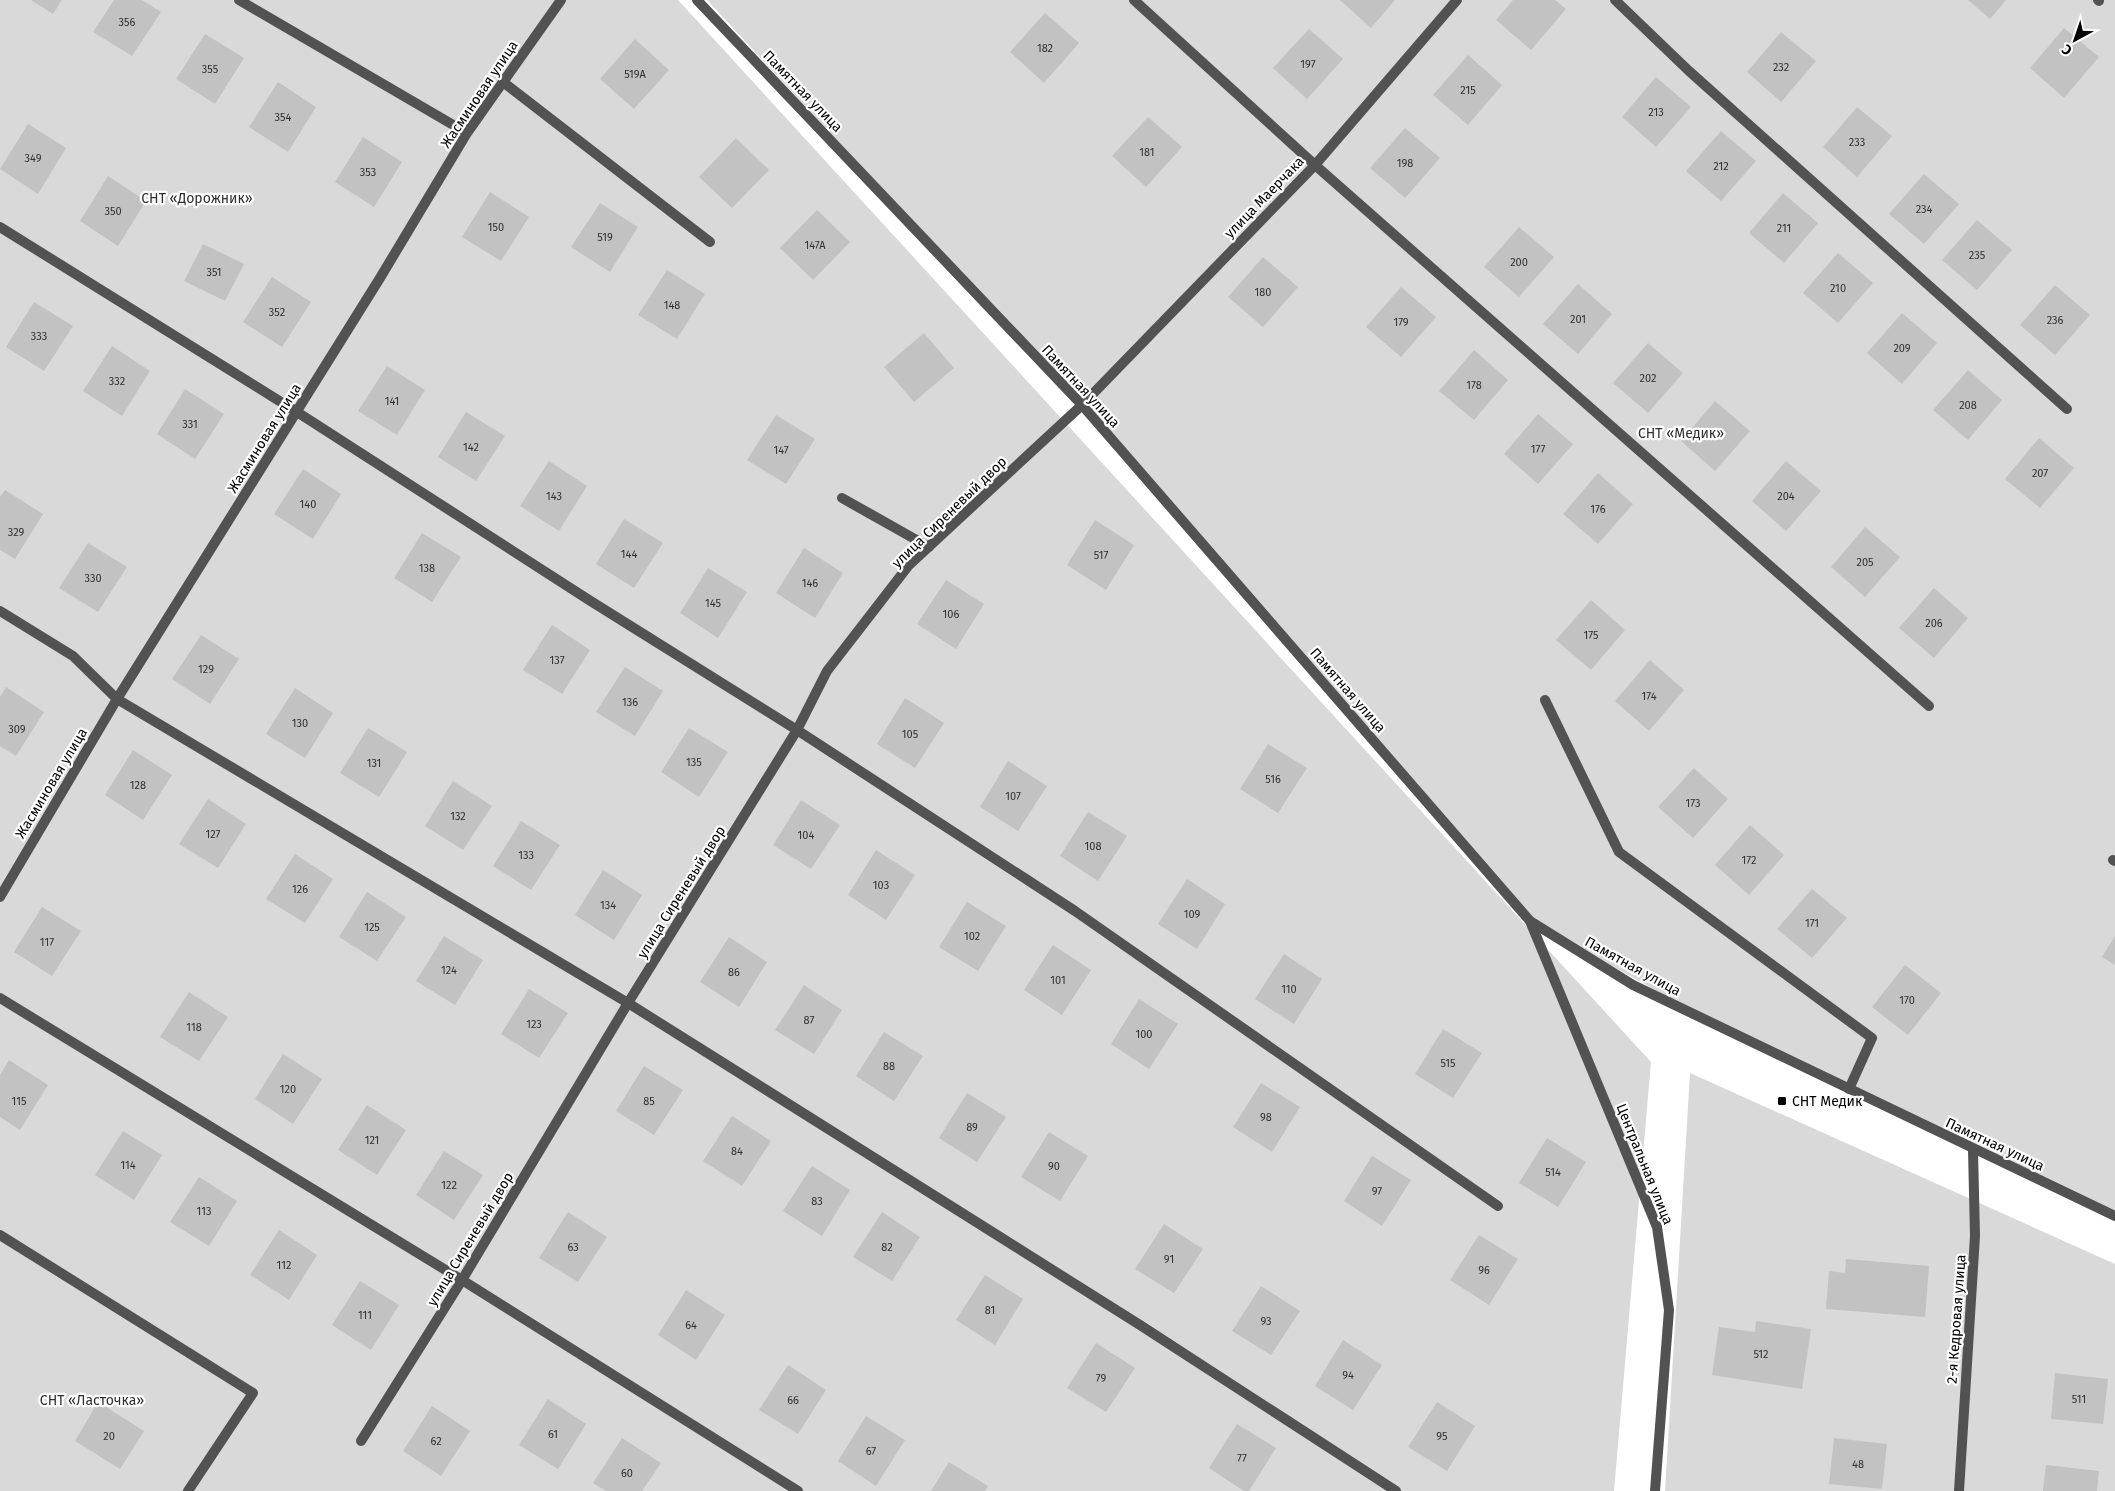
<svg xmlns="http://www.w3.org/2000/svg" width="2115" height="1491" font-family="'Fira Sans',sans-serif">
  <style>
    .green { fill: #d9d9d9 }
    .building { fill: #c2c2c2 }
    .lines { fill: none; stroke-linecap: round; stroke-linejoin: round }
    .minor { stroke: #525252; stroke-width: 10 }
    .tertiary { stroke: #525252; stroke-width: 10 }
    .poi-dot { fill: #000; stroke: #fff; stroke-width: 2 }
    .labels { text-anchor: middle; stroke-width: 4.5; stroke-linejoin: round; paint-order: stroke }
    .number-label { font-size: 11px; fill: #303030 }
    .street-label { font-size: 14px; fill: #000; stroke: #fff }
    .park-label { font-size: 14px; fill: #303030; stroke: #fff }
    .poi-label { font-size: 14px; fill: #000; stroke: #fff; text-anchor: start }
  </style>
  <rect width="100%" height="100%" fill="#fff"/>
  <path class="green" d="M 0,0 L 678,0 L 1651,1062 L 1614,1491 L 0,1491 Z
    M 707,0 L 2115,0 L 2115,1215 L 1750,1042 L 1530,921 L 1082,405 Z
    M 1690,1073 L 2115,1264 L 2115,1491 L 1665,1491 Z"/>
  <path class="building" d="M 31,0 L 62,0 L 53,14 Z
    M 114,0 L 142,0 L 161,12 L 132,56 L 93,32 Z
    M 1340,0 L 1395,0 L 1371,28 Z
    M 1513,0 L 1555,0 L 1566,9 L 1531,50 L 1496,20 Z
    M 1968,0 L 2006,0 L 1990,19 Z
    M 1045,13 L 1079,43 L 1044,83 L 1010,52 Z
    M 2064,28 L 2099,57 L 2064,98 L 2030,68 Z
    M 1309,29 L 1343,59 L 1307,99 L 1273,68 Z
    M 1781,32 L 1816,61 L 1781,102 L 1747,72 Z
    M 205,34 L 244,58 L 215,104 L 176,79 Z
    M 635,39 L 669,70 L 634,109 L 600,79 Z
    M 1468,55 L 1502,85 L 1468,125 L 1433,95 Z
    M 1656,77 L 1691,107 L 1656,147 L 1622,117 Z
    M 278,82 L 316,107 L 288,152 L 249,127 Z
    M 1857,107 L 1892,136 L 1857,177 L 1823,147 Z
    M 1148,117 L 1182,147 L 1146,187 L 1112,156 Z
    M 28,124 L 66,148 L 38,194 L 0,169 Z
    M 1405,128 L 1440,158 L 1405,198 L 1370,168 Z
    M 1721,131 L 1756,161 L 1721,201 L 1686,171 Z
    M 363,137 L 402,162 L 374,207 L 335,182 Z
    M 736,138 L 769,170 L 732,208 L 699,177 Z
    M 1924,174 L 1959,204 L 1924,244 L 1889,214 Z
    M 108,176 L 146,201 L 118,246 L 80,221 Z
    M 490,192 L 529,217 L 501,261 L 462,237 Z
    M 1783,193 L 1818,223 L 1784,263 L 1749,233 Z
    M 600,203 L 638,227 L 610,272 L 571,247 Z
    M 817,210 L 850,242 L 813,280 L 780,248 Z
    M 1977,220 L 2012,250 L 1977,290 L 1942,260 Z
    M 1519,227 L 1554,257 L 1519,297 L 1484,267 Z
    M 203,244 L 244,264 L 225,301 L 184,281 Z
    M 1838,253 L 1873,283 L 1838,323 L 1803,293 Z
    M 1263,257 L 1298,287 L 1263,327 L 1228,297 Z
    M 667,270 L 705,294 L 677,339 L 638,315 Z
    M 272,277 L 311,302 L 282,347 L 243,322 Z
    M 1578,284 L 1612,314 L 1578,354 L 1543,324 Z
    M 2055,285 L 2090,315 L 2055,355 L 2020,325 Z
    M 1401,287 L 1436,317 L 1401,357 L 1366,327 Z
    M 34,302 L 73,326 L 44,371 L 6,347 Z
    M 1902,313 L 1937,343 L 1902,384 L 1867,353 Z
    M 924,333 L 954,368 L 914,402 L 884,367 Z
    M 1648,343 L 1683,373 L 1648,413 L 1613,383 Z
    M 112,346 L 150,371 L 122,416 L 83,391 Z
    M 1474,350 L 1508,380 L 1474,420 L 1439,391 Z
    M 387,366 L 425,390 L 397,435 L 358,411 Z
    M 1968,370 L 2002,400 L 1968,440 L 1933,410 Z
    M 185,389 L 224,414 L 195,459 L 157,434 Z
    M 1715,401 L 1750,431 L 1715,471 L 1681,441 Z
    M 466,412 L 505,436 L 476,481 L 438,457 Z
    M 1538,414 L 1573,444 L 1538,484 L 1504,454 Z
    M 776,415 L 815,439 L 786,484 L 747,460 Z
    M 2039,438 L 2074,468 L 2040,508 L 2005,479 Z
    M 549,461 L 587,486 L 559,531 L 520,506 Z
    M 1786,461 L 1821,491 L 1786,531 L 1752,501 Z
    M 303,469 L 341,494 L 313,539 L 274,514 Z
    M 1598,473 L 1633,504 L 1598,544 L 1563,514 Z
    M 5,490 L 43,514 L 15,559 L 0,550 L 0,497 Z
    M 624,519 L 663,543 L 634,588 L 596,564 Z
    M 1095,520 L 1134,545 L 1106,590 L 1067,565 Z
    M 1865,527 L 1900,557 L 1865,597 L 1831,567 Z
    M 422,533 L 461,557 L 432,602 L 394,578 Z
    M 88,543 L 127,567 L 98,612 L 59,588 Z
    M 804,548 L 843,573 L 815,618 L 776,593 Z
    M 708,568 L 747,592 L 718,638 L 680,613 Z
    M 946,580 L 984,604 L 956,649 L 917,624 Z
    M 1934,588 L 1968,618 L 1934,658 L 1899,628 Z
    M 1591,600 L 1625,630 L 1591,670 L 1556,640 Z
    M 552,625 L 590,650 L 562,694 L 523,670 Z
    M 201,635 L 239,659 L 210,704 L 172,679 Z
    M 1650,660 L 1684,690 L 1649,731 L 1615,701 Z
    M 625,667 L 663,691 L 635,736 L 596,712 Z
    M 6,687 L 44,712 L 16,756 L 0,746 L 0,697 Z
    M 295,688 L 333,713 L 305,758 L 266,734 Z
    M 905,698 L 944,723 L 915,768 L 877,744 Z
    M 368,728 L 407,752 L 379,797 L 340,773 Z
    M 689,728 L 728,752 L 699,797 L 661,772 Z
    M 1268,744 L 1307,768 L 1278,813 L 1240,789 Z
    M 133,750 L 172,775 L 143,820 L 105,795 Z
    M 1008,761 L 1047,786 L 1018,831 L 980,807 Z
    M 1694,768 L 1728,799 L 1693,838 L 1658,807 Z
    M 453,781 L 492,806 L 463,850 L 425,826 Z
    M 208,799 L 246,824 L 218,868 L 179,844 Z
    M 801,800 L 840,825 L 811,869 L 773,845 Z
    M 1088,812 L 1127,836 L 1098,881 L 1060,856 Z
    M 521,821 L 560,845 L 531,890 L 493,866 Z
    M 1750,825 L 1784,855 L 1749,895 L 1715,865 Z
    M 876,850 L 915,875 L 886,920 L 848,895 Z
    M 295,854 L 333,879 L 305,923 L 266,899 Z
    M 603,870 L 642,895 L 614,940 L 575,915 Z
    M 1187,879 L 1225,904 L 1197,949 L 1158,924 Z
    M 1812,889 L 1847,918 L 1812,958 L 1777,929 Z
    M 367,892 L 406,917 L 377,961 L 339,937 Z
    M 967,902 L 1006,926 L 978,971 L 939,947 Z
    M 42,907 L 81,931 L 52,976 L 14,952 Z
    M 444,936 L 483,960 L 455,1005 L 416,981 Z
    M 2115,936 L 2115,965 L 2102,957 Z
    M 729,937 L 767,962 L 739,1007 L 700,982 Z
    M 1053,945 L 1091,970 L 1062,1015 L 1024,990 Z
    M 1284,954 L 1322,979 L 1294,1024 L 1255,999 Z
    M 1905,965 L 1941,993 L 1908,1035 L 1872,1007 Z
    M 804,985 L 842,1010 L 814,1054 L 775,1030 Z
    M 529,989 L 568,1013 L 539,1058 L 501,1034 Z
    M 189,992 L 228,1017 L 199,1061 L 160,1037 Z
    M 1139,999 L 1178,1024 L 1149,1069 L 1111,1044 Z
    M 1443,1029 L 1482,1053 L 1453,1098 L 1415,1074 Z
    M 884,1032 L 923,1056 L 894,1101 L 856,1076 Z
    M 283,1054 L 322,1079 L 293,1124 L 255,1099 Z
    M 9,1060 L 48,1085 L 20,1130 L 0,1117 L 0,1075 Z
    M 644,1066 L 683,1090 L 654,1135 L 616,1111 Z
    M 1261,1083 L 1300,1107 L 1272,1152 L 1233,1127 Z
    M 967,1093 L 1006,1117 L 977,1162 L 939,1138 Z
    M 367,1105 L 406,1130 L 377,1175 L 338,1150 Z
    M 732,1116 L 771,1141 L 742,1186 L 703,1161 Z
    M 123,1131 L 162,1155 L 134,1200 L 95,1175 Z
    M 1049,1132 L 1088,1156 L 1060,1201 L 1021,1177 Z
    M 1547,1138 L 1586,1162 L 1558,1207 L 1519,1183 Z
    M 444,1151 L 483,1175 L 454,1220 L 416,1195 Z
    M 1372,1156 L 1411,1180 L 1382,1226 L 1344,1201 Z
    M 812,1166 L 850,1190 L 822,1236 L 783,1211 Z
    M 199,1177 L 237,1201 L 209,1246 L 170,1222 Z
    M 568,1212 L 607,1237 L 578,1282 L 539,1258 Z
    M 882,1212 L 920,1237 L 892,1281 L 853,1257 Z
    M 1164,1224 L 1203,1249 L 1174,1293 L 1135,1269 Z
    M 279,1230 L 317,1255 L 289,1300 L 250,1275 Z
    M 1479,1235 L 1518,1259 L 1489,1305 L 1450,1280 Z
    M 1846,1259 L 1929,1266 L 1925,1317 L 1826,1309 L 1829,1271 L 1845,1273 Z
    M 985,1275 L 1023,1299 L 995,1345 L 956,1320 Z
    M 360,1281 L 399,1305 L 371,1350 L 332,1325 Z
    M 1261,1286 L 1300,1311 L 1271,1355 L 1232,1331 Z
    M 686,1290 L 725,1315 L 696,1360 L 658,1335 Z
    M 1756,1321 L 1811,1329 L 1802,1389 L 1712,1375 L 1719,1327 L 1755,1332 Z
    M 1343,1340 L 1382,1365 L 1353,1410 L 1315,1386 Z
    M 1096,1343 L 1135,1368 L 1106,1412 L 1067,1388 Z
    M 788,1365 L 826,1390 L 798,1434 L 759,1410 Z
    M 2055,1373 L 2108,1379 L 2103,1424 L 2051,1419 Z
    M 548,1399 L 586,1424 L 558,1469 L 519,1445 Z
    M 98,1402 L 144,1431 L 120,1469 L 75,1441 Z
    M 1437,1402 L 1475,1426 L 1447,1471 L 1408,1447 Z
    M 432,1406 L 470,1431 L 441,1476 L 403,1451 Z
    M 866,1416 L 905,1440 L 876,1486 L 838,1461 Z
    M 1237,1424 L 1276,1448 L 1249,1491 L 1244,1491 L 1209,1468 Z
    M 622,1438 L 661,1463 L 642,1491 L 606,1491 L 593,1483 Z
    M 1834,1438 L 1887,1444 L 1882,1489 L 1829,1484 Z
    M 949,1462 L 988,1486 L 985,1491 L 931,1491 Z
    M 2046,1465 L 2099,1471 L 2097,1491 L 2043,1491 Z"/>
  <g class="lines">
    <path class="minor" d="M 239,0 L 467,133
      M 1134,0 L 1315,165 L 1929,706
      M 1615,0 L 1689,71 L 2067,409
      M 2098,0 L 2099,1
      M 503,82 L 710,242
      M 0,227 L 297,412 L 589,600 L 797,730 L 1075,911 L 1498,1206
      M 842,498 L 929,547
      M 0,611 L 73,656 L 117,699 L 628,1003 L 1140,1325 L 1396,1491
      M 1545,700 L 1619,852 L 1872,1038 L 1849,1089
      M 2113,860 L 2115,861
      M 0,897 L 117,699 L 380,278 L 467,133 L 561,0
      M 1530,921 L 1657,1227 L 1669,1310 L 1655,1491
      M 0,998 L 462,1280 L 798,1491
      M 0,1235 L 253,1393 L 188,1491
      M 361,1441 L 462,1280 L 628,1003 L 797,730 L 827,671 L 909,565 L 1082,405 L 1315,165 L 1457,0
      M 1959,1491 L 1975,1236 L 1973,1150"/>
    <path class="tertiary" d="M 697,0 L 1082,405 L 1530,921 L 1633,985 L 2115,1216"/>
  </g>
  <rect class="poi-dot" x="1777" y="1096" width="10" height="10" rx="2.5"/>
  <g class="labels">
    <g class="number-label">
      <text x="127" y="26">356</text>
      <text x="1045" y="52">182</text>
      <text x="1308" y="68">197</text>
      <text x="1781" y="71">232</text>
      <text x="210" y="73">355</text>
      <text x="635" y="78">519А</text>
      <text x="1468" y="94">215</text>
      <text x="1656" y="116">213</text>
      <text x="283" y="121">354</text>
      <text x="1857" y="146">233</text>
      <text x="1147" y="156">181</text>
      <text x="33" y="162">349</text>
      <text x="1405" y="167">198</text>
      <text x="1721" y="170">212</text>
      <text x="368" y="176">353</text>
      <text x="1924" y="213">234</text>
      <text x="113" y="215">350</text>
      <text x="496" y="231">150</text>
      <text x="1784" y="232">211</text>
      <text x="605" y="241">519</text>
      <text x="815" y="249">147А</text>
      <text x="1977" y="259">235</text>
      <text x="1519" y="266">200</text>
      <text x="214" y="276">351</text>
      <text x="1838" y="292">210</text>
      <text x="1263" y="296">180</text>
      <text x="672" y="309">148</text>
      <text x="277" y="316">352</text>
      <text x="1578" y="323">201</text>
      <text x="2055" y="324">236</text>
      <text x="1401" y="326">179</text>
      <text x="39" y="340">333</text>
      <text x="1902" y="352">209</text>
      <text x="1648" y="382">202</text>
      <text x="117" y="385">332</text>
      <text x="1474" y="389">178</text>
      <text x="392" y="405">141</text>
      <text x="1968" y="409">208</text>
      <text x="190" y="428">331</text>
      <text x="471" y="451">142</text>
      <text x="1538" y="453">177</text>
      <text x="781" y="454">147</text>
      <text x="2040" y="477">207</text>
      <text x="554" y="500">143</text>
      <text x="1786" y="500">204</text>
      <text x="308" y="508">140</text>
      <text x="1598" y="513">176</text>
      <text x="16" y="536">329</text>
      <text x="629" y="558">144</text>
      <text x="1101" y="559">517</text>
      <text x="1865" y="566">205</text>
      <text x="427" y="572">138</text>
      <text x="93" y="582">330</text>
      <text x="810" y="587">146</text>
      <text x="713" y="607">145</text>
      <text x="951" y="618">106</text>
      <text x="1934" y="627">206</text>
      <text x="1591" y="639">175</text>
      <text x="557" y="664">137</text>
      <text x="206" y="673">129</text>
      <text x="1649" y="700">174</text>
      <text x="630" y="706">136</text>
      <text x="300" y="727">130</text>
      <text x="17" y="733">309</text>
      <text x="910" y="738">105</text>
      <text x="694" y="766">135</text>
      <text x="374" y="767">131</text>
      <text x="1273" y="783">516</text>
      <text x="138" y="789">128</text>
      <text x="1013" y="800">107</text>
      <text x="1693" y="807">173</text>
      <text x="458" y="820">132</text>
      <text x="213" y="838">127</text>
      <text x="806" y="839">104</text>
      <text x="1093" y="850">108</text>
      <text x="526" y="859">133</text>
      <text x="1749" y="864">172</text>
      <text x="881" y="889">103</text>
      <text x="300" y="893">126</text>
      <text x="608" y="909">134</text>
      <text x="1192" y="918">109</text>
      <text x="1812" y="927">171</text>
      <text x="372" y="931">125</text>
      <text x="972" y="940">102</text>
      <text x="47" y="946">117</text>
      <text x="449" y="974">124</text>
      <text x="734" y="976">86</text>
      <text x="1058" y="984">101</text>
      <text x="1289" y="993">110</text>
      <text x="1907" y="1004">170</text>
      <text x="809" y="1024">87</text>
      <text x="534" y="1028">123</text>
      <text x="194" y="1031">118</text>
      <text x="1144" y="1038">100</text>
      <text x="1448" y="1067">515</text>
      <text x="889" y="1070">88</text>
      <text x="288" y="1093">120</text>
      <text x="19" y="1105">115</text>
      <text x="649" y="1105">85</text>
      <text x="1266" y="1121">98</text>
      <text x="972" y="1131">89</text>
      <text x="372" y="1144">121</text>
      <text x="737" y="1155">84</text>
      <text x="128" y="1169">114</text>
      <text x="1054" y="1170">90</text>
      <text x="1553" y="1176">514</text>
      <text x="449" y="1189">122</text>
      <text x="1377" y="1195">97</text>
      <text x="817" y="1205">83</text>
      <text x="204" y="1215">113</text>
      <text x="573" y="1251">63</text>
      <text x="887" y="1251">82</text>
      <text x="1169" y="1263">91</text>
      <text x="284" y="1269">112</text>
      <text x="1484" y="1274">96</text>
      <text x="990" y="1314">81</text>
      <text x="365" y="1319">111</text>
      <text x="1266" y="1325">93</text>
      <text x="691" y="1329">64</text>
      <text x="1761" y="1358">512</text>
      <text x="1348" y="1379">94</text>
      <text x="1101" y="1382">79</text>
      <text x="2079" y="1403">511</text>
      <text x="793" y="1404">66</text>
      <text x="553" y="1438">61</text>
      <text x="109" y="1440">20</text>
      <text x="1442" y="1440">95</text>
      <text x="436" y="1445">62</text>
      <text x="871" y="1455">67</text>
      <text x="1242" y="1462">77</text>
      <text x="1858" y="1468">48</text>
      <text x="627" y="1477">60</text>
    </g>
    <g class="street-label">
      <text transform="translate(803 91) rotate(46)" y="5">Памятная улица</text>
      <text transform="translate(479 94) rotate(-56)" y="5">Жасминовая улица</text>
      <text transform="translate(1264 197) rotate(-46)" y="5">улица Маерчака</text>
      <text transform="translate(1081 386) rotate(47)" y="5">Памятная улица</text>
      <text transform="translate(264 438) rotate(-58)" y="5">Жасминовая улица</text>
      <text transform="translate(949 512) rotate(-44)" y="5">улица Сиреневый двор</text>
      <text transform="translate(1348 690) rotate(49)" y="5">Памятная улица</text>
      <text transform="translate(51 783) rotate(-59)" y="5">Жасминовая улица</text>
      <text transform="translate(681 892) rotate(-58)" y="5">улица Сиреневый двор</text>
      <text transform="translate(1633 966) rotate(29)" y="5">Памятная улица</text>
      <text transform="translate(1995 1144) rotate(25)" y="5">Памятная улица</text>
      <text transform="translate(1645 1164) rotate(68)" y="5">Центральная улица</text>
      <text transform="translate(470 1239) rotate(-59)" y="5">улица Сиреневый двор</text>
      <text transform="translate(1956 1319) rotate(-86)" y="5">2-я Кедровая улица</text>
    </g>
    <g class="park-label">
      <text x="197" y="203">СНТ «Дорожник»</text>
      <text x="1681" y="438">СНТ «Медик»</text>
      <text x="92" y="1405">СНТ «Ласточка»</text>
    </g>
    <g class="poi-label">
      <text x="1792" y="1106">СНТ Медик</text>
    </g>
  </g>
  <g transform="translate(2075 40) rotate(220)" stroke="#ffffff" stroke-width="4" paint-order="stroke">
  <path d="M0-4L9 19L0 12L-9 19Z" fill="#000000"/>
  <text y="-8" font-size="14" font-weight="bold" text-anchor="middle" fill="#000000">С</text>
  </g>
</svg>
